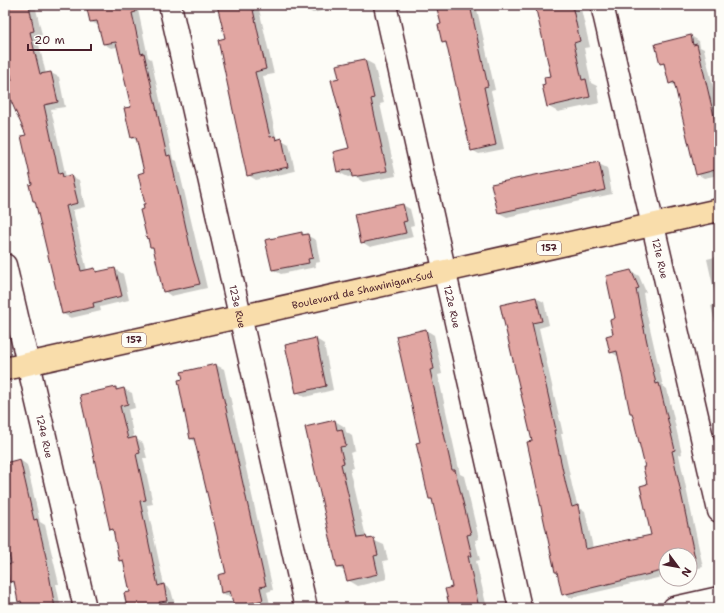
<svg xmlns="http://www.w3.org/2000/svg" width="724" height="613" font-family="'Shantell Sans',sans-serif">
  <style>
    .shadow { fill: #0003 }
    .building { fill: #e1a6a2; stroke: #4a1f2b }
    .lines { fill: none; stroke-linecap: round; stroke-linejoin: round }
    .minor-casing { stroke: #4a1f2b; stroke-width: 25 }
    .major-casing { stroke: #4a1f2b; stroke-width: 25 }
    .minor { stroke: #fdfcf7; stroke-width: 22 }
    .major { stroke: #f9ddab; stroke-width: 22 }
    .labels { text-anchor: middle; stroke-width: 3; stroke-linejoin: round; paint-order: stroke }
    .shield { fill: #fdfcf7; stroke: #806168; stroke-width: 1 }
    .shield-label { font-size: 9px; font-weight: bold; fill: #4a1f2b }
    .street-label { font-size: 10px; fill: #4a1f2b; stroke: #fdfcf7 }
  </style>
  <rect width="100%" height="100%" fill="#fdfcf7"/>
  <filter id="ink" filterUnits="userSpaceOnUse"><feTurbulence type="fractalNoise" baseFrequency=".025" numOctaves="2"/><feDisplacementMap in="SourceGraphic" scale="8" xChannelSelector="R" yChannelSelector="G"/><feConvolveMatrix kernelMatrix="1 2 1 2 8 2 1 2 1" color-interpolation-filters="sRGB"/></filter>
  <g filter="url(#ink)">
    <path class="shadow" d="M 5,5 L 43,5 L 44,8 L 36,9 L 42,35 L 37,36 L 46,74 L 51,73 L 59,77 L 65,107 L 51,109 L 66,177 L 71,176 L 79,180 L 85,207 L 73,210 L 87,271 L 95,269 L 101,273 L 115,269 L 123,274 L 129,300 L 100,307 L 101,311 L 71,318 L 63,314 L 36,202 L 33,200 L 28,135 L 5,44 Z
      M 87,5 L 137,5 L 148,57 L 151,59 L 173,159 L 177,161 L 207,288 L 171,296 L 164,291 L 154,249 L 151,247 L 147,238 L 145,173 L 138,141 L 132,138 L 132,108 L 118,47 L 111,48 L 104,44 L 100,26 L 91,22 Z
      M 218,5 L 258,5 L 274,74 L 263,76 L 276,137 L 289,144 L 295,171 L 256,180 L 248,175 L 226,39 Z
      M 304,5 L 329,5 L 330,9 L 313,13 L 305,9 Z
      M 437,5 L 476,5 L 495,90 L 491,91 L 504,149 L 479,154 L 472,150 L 447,45 L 443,42 L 443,25 Z
      M 536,5 L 580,5 L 590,47 L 584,48 L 591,83 L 597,86 L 600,103 L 558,112 L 547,106 L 546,85 L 553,76 Z
      M 691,36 L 699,41 L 700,47 L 704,49 L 719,111 L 719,175 L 704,178 L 697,174 L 677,87 L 670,83 L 666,66 L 661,63 Z
      M 365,60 L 374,65 L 384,103 L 380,104 L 396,176 L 363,182 L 353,176 L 348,177 L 338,172 L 334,153 L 350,149 L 340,79 Z
      M 599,164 L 607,168 L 612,194 L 507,217 L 499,213 Z
      M 403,205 L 410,209 L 414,225 L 410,226 L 413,237 L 370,247 L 362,242 Z
      M 302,233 L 316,240 L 320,262 L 315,263 L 316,267 L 281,274 L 273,270 L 267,241 Z
      M 719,256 L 719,324 L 715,322 L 711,306 L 717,304 L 707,259 Z
      M 631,271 L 639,276 L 646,292 L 643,293 L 647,315 L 663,386 L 667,389 L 682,454 L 679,455 L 703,567 L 690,570 L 690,555 L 666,555 L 666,576 L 571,598 L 563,594 L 533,442 L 502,306 L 536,298 L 544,302 L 549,325 L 539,328 L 563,434 L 561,434 L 573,490 L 578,507 L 585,511 L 593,548 L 653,535 L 646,468 L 619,357 L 611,352 L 617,319 Z
      M 426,330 L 434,335 L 442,374 L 438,375 L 460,474 L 464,476 L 479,539 L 475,540 L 480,560 L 476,561 L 487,608 L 451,608 L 453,588 L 434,501 L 430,499 L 421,443 Z
      M 316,339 L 324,344 L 333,390 L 305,397 L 297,392 Z
      M 216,365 L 224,369 L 273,590 L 267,592 L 270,604 L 254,608 L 238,608 L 235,606 L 233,596 L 230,597 L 222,593 L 228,574 L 196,442 L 191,439 Z
      M 115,388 L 119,390 L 124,389 L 132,393 L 135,408 L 128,410 L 134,438 L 143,443 L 147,458 L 143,458 L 153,504 L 147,505 L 164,585 L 171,590 L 175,605 L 166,606 L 167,608 L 128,608 L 131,593 L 125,563 L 120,560 L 114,531 L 111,529 Z
      M 335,421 L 345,427 L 346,432 L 352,436 L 355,451 L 350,453 L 354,468 L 350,469 L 366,537 L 384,545 L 388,560 L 383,561 L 387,579 L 358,586 L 348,580 L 346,572 L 338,568 Z
      M 20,460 L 27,465 L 40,522 L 45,525 L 59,584 L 56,584 L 61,608 L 21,608 L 16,585 L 10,581 L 12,565 L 5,534 L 5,464 Z"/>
    <path class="building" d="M 5,5 L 29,5 L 34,31 L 30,32 L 40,74 L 51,72 L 58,102 L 44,105 L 59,174 L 62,173 L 63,177 L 71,175 L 78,203 L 66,206 L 81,271 L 95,268 L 96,272 L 115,268 L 122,296 L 93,303 L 94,307 L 62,314 L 35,201 L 33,201 L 29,185 L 32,184 L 21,136 L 26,135 L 11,101 L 8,81 L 12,80 L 5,48 Z
      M 86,5 L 135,5 L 136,12 L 132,13 L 141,54 L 144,53 L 167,156 L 170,155 L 193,260 L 200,284 L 163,292 L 153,247 L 150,247 L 148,238 L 147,239 L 140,210 L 144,209 L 143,204 L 145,204 L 138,174 L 144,172 L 136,137 L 131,138 L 124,108 L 131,107 L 116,42 L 103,44 L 97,21 L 90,22 Z
      M 217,5 L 252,5 L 266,69 L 255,72 L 270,137 L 275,136 L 276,140 L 282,138 L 288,167 L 247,176 L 218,40 L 225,38 Z
      M 436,5 L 470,5 L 488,86 L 484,87 L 496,145 L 471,151 L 446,42 L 442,43 L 438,25 L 441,24 Z
      M 535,5 L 572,5 L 580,41 L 574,43 L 582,80 L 586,79 L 590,97 L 547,107 L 542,85 L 545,84 L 544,77 L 551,76 Z
      M 691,35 L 693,45 L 697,44 L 719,137 L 719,169 L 696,175 L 674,82 L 669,84 L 664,63 L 660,64 L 655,44 Z
      M 365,59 L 374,98 L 371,99 L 387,171 L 352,177 L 351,169 L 337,172 L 333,152 L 349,148 L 331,80 L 339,78 L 336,65 Z
      M 599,162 L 605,190 L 498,213 L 491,184 Z
      M 403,204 L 407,221 L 403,222 L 406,233 L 361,243 L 355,214 Z
      M 302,232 L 302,235 L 308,234 L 313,258 L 308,259 L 309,263 L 272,270 L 265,240 Z
      M 631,270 L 639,288 L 636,289 L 640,310 L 656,384 L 659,383 L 675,450 L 672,451 L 696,563 L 690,565 L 690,555 L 666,555 L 666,570 L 562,595 L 557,572 L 555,572 L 527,442 L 532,441 L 500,305 L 536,297 L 542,321 L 532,323 L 556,430 L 554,430 L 566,485 L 572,507 L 578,505 L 586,549 L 651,535 L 640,486 L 647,484 L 643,467 L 645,467 L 632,413 L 630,413 L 617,351 L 610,353 L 606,336 L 613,334 L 610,320 L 615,318 L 606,276 Z
      M 426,329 L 434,369 L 430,370 L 452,470 L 455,470 L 471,534 L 467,535 L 472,556 L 468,556 L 479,608 L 450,608 L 445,589 L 452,587 L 432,499 L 429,499 L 416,443 L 420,442 L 396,336 Z
      M 316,338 L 326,386 L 296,393 L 285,345 Z
      M 216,364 L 266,586 L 260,587 L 263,600 L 234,607 L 230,591 L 221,593 L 218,575 L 226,573 L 194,438 L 190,439 L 178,380 L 183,379 L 181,372 Z
      M 116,387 L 116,390 L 124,388 L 128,404 L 120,406 L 128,439 L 136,437 L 140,453 L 136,454 L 146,500 L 140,501 L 158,586 L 164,584 L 167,601 L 159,602 L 161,608 L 127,608 L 124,593 L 130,592 L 123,560 L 119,561 L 113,529 L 110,530 L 80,395 Z
      M 335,420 L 337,430 L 342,429 L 346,446 L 340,447 L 344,463 L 341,464 L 358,537 L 366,536 L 367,539 L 374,538 L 378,555 L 374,556 L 378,574 L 347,581 L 343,567 L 337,568 L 305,427 Z
      M 20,459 L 34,520 L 37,519 L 46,557 L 55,608 L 23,608 L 21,601 L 18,602 L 14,581 L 9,582 L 6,565 L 11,564 L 5,537 L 5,463 Z"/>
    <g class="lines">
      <g class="minor-casing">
        <g id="minor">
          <path id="s1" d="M 170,5 L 306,608"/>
          <path id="s2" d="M 385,5 L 520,608"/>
          <path id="s3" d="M 602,5 L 719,511"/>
          <path id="s4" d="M 5,265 L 85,608"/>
          <path d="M 674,608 L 719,598"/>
        </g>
      </g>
      <g class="major-casing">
        <g id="major">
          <path id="s5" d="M 5,369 L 719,210"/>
        </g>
      </g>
      <use href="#minor" class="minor"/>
      <use href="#major" class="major"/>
    </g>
  </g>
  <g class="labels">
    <g class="shield">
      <rect x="537" y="241" width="24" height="14" rx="3"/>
      <rect x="122" y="333" width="24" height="14" rx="3"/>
    </g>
    <g class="shield-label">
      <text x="549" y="251">157</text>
      <text x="134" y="343">157</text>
    </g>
    <g class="street-label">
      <text dy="4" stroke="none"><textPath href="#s3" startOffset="260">121e Rue</textPath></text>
      <text dy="4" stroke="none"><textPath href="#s5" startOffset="366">Boulevard de Shawinigan-Sud</textPath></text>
      <text dy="4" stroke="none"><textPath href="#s2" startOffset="309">122e Rue</textPath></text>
      <text dy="4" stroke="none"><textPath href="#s1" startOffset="309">123e Rue</textPath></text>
      <text dy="4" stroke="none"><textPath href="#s4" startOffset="176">124e Rue</textPath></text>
    </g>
  </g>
  <rect width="724" height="613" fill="none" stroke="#fdfcf7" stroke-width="20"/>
  <rect x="10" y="10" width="704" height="593" fill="none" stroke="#4a1f2b" stroke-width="1.5" filter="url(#ink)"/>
  <g transform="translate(678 567) rotate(122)"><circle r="19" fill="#fdfcf7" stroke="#b5a4a5"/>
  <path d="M0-3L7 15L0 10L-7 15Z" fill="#4a1f2b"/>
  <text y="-6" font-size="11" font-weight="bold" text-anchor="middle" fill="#4a1f2b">N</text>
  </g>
  <path d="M28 44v6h63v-6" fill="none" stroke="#4a1f2b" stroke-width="2"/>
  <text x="34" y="44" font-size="12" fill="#4a1f2b" stroke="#fdfcf7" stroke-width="3" paint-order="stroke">20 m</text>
</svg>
